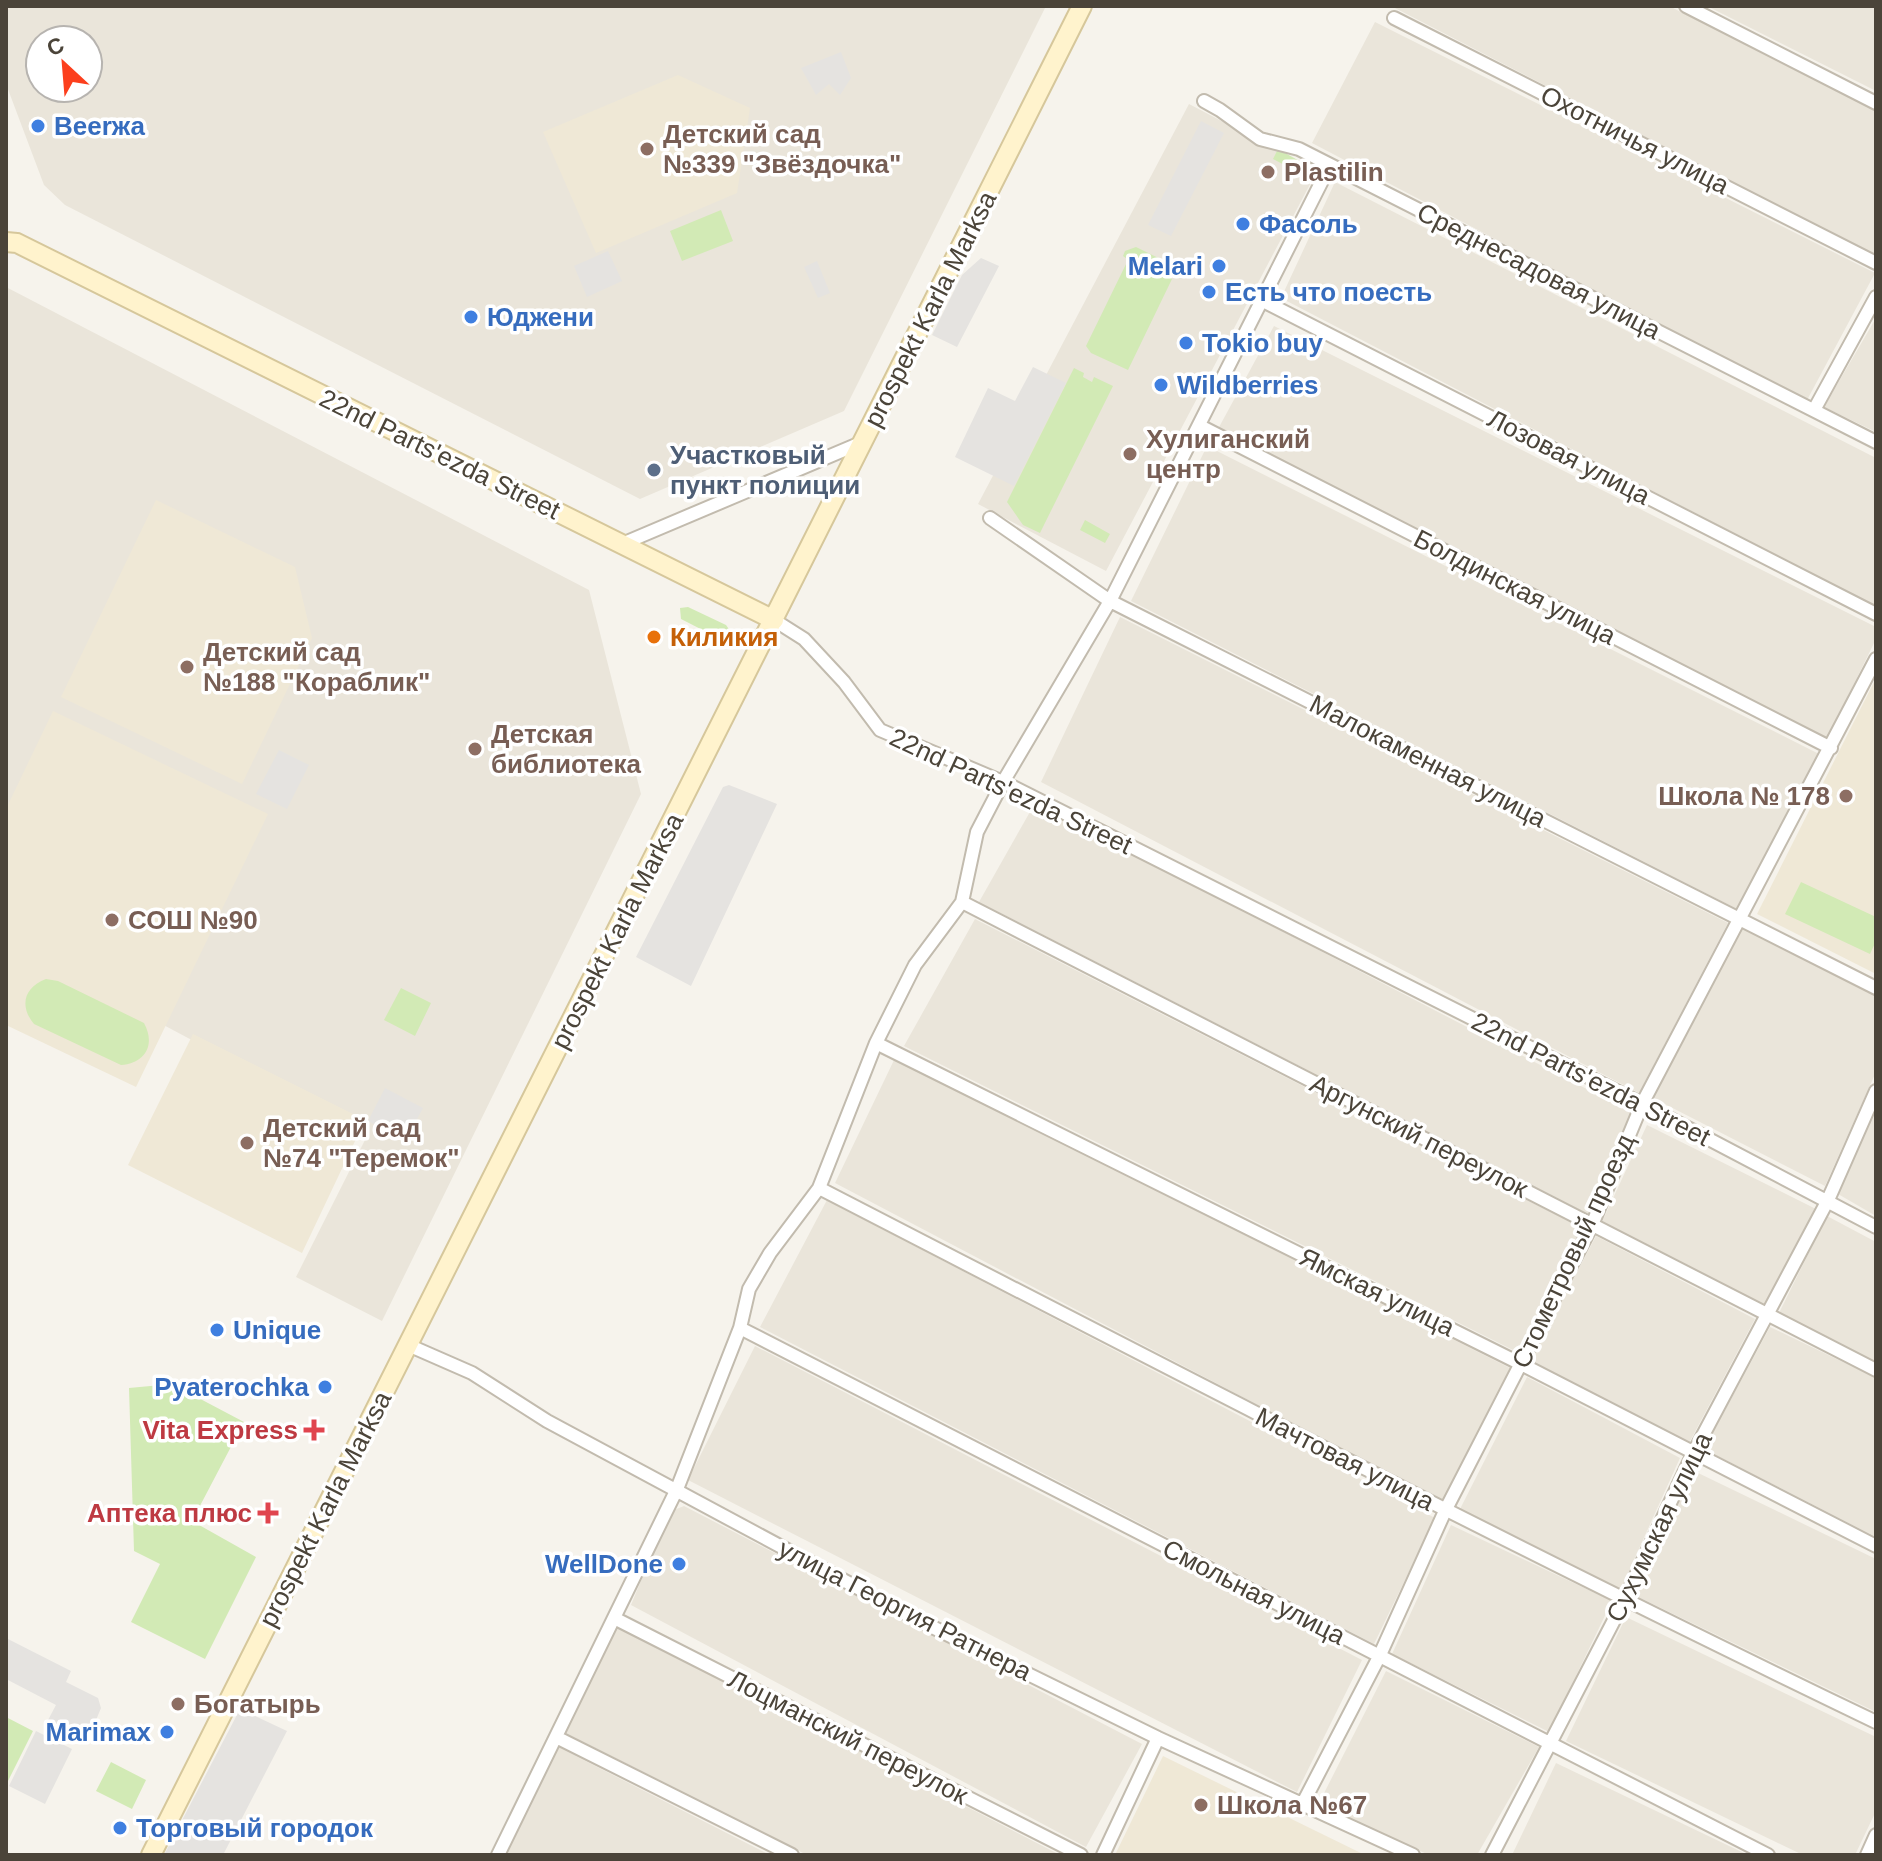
<svg xmlns="http://www.w3.org/2000/svg" width="1882" height="1861" font-family="Arial,sans-serif">
  <style>
    .residential { fill: #eae5da; fill-rule: evenodd }
    .education { fill: #efe8d6 }
    .green { fill: #d2eab5 }
    .parking { fill: #e5e3e0 }
    .lines { fill: none; stroke-linecap: round; stroke-linejoin: round }
    .street-casing { stroke: #c2bbae; stroke-width: 16 }
    .secondary-casing { stroke: #d6c79b; stroke-width: 22 }
    .street { stroke: #fff; stroke-width: 12 }
    .secondary { stroke: #fff3cd; stroke-width: 18 }
    .shop-dot { fill: #3f7fe0; stroke: #fff; stroke-width: 3 }
    .education-dot { fill: #8d6e63; stroke: #fff; stroke-width: 3 }
    .service-dot { fill: #5c6f8a; stroke: #fff; stroke-width: 3 }
    .food-dot { fill: #e8710a; stroke: #fff; stroke-width: 3 }
    .health-dot { fill: #e0444e; stroke: #fff; stroke-width: 3 }
    .labels { text-anchor: middle; stroke-width: 7; stroke-linejoin: round; paint-order: stroke }
    .shop-label { font-size: 26px; font-weight: bold; fill: #366cbe; stroke: #fff; text-anchor: start }
    .education-label { font-size: 26px; font-weight: bold; fill: #785e54; stroke: #fff; text-anchor: start }
    .street-label { font-size: 26px; fill: #4b4439; stroke: #fff }
    .service-label { font-size: 26px; font-weight: bold; fill: #4e5e75; stroke: #fff; text-anchor: start }
    .food-label { font-size: 26px; font-weight: bold; fill: #c56008; stroke: #fff; text-anchor: start }
    .health-label { font-size: 26px; font-weight: bold; fill: #be3a42; stroke: #fff; text-anchor: end }
  </style>
  <rect width="100%" height="100%" fill="#f6f3ec"/>
  <path class="residential" d="M 6,6 L 1046,6 L 844,411 L 640,499 L 65,205 L 44,185 L 6,84 ZM 40,40 L 88,40 L 88,88 L 40,88 Z
    M 1391,6 L 1669,6 L 1876,110 L 1876,256 Z
    M 1707,6 L 1876,6 L 1876,91 Z
    M 1375,22 L 1875,273 L 1806,402 L 1312,143 Z
    M 1189,104 L 1317,171 L 1106,571 L 978,504 Z
    M 1335,182 L 1876,458 L 1876,607 L 1281,298 Z
    M 6,287 L 589,590 L 641,794 L 382,1321 L 296,1277 L 368,1134 L 6,941 Z
    M 1876,318 L 1876,432 L 1824,407 Z
    M 1274,326 L 1876,627 L 1876,639 L 1826,741 L 1218,429 Z
    M 1207,446 L 1821,755 L 1739,910 L 1131,601 Z
    M 1120,617 L 1728,923 L 1639,1093 L 1041,782 Z
    M 1035,803 L 1631,1112 L 1588,1214 L 979,902 Z
    M 975,919 L 1582,1228 L 1519,1353 L 904,1046 Z
    M 1742,928 L 1876,996 L 1876,1072 L 1825,1186 L 1653,1098 Z
    M 895,1058 L 1510,1368 L 1444,1503 L 835,1183 Z
    M 1876,1108 L 1876,1216 L 1838,1194 Z
    M 1647,1125 L 1816,1209 L 1765,1308 L 1601,1224 Z
    M 827,1200 L 1435,1518 L 1374,1644 L 760,1327 Z
    M 1827,1216 L 1876,1242 L 1876,1362 L 1779,1313 Z
    M 1596,1236 L 1755,1319 L 1689,1443 L 1530,1362 Z
    M 1770,1327 L 1876,1378 L 1876,1537 L 1704,1449 Z
    M 755,1346 L 1362,1660 L 1297,1792 L 688,1480 Z
    M 1527,1377 L 1680,1458 L 1619,1593 L 1459,1511 Z
    M 1694,1471 L 1876,1559 L 1876,1712 L 1634,1595 Z
    M 684,1506 L 1142,1744 L 1086,1847 L 631,1605 L 669,1512 Z
    M 1451,1525 L 1612,1601 L 1549,1732 L 1392,1654 Z
    M 1626,1617 L 1876,1737 L 1876,1811 L 1855,1855 L 1803,1855 L 1566,1741 Z
    M 618,1626 L 1060,1855 L 807,1855 L 566,1733 Z
    M 1386,1671 L 1539,1747 L 1477,1855 L 1429,1855 L 1318,1805 Z
    M 558,1747 L 770,1855 L 504,1855 Z
    M 1556,1763 L 1748,1855 L 1512,1855 Z"/>
  <path class="education" d="M 678,75 L 750,108 L 737,193 L 596,253 L 543,132 Z
    M 156,500 L 295,567 L 312,638 L 242,784 L 61,697 Z
    M 1876,678 L 1876,974 L 1757,914 Z
    M 53,711 L 268,814 L 136,1087 L 6,1025 L 6,809 Z
    M 193,1034 L 365,1120 L 302,1253 L 128,1165 Z
    M 1163,1756 L 1365,1855 L 1115,1855 Z"/>
  <path class="green" d="M 1278,149 L 1303,163 L 1298,172 L 1273,159 Z
    M 721,210 L 733,241 L 682,261 L 670,231 Z
    M 1136,247 L 1185,271 L 1182,278 L 1129,257 L 1127,259 L 1123,256 L 1125,251 Z
    M 1134,260 L 1172,279 L 1128,370 L 1091,353 L 1086,346 L 1127,262 Z
    M 1074,368 L 1084,373 L 1083,377 L 1092,382 L 1094,377 L 1113,386 L 1040,533 L 1023,525 L 1007,502 Z
    M 1085,520 L 1110,534 L 1105,543 L 1080,530 Z
    M 688,607 L 726,625 L 733,635 L 730,644 L 681,619 L 680,608 Z
    M 1801,882 L 1876,917 L 1876,941 L 1870,954 L 1785,914 Z
    M 46,979 L 58,981 L 144,1023 C 156,1045 145,1063 121,1065 L 34,1024 C 19,1006 24,987 46,979 Z
    M 401,988 L 431,1003 L 415,1036 L 384,1020 Z
    M 172,1384 L 244,1422 L 192,1521 L 256,1557 L 205,1659 L 131,1622 L 160,1564 L 134,1551 L 129,1388 Z
    M 6,1717 L 33,1731 L 6,1785 Z
    M 111,1762 L 146,1780 L 132,1809 L 96,1791 Z"/>
  <path class="parking" d="M 841,52 L 851,78 L 840,95 L 829,84 L 816,95 L 801,68 Z
    M 1201,121 L 1224,133 L 1171,236 L 1148,225 Z
    M 608,251 L 622,281 L 587,297 L 574,266 Z
    M 981,258 L 999,266 L 957,347 L 932,335 L 962,275 Z
    M 817,261 L 830,293 L 818,298 L 804,267 Z
    M 1033,367 L 1066,383 L 1014,486 L 955,457 L 988,388 L 1015,401 Z
    M 279,750 L 309,765 L 287,809 L 256,794 Z
    M 729,785 L 777,804 L 691,986 L 636,957 L 723,787 Z
    M 385,1088 L 423,1108 L 405,1141 L 368,1121 Z
    M 6,1638 L 71,1671 L 66,1682 L 98,1698 L 101,1708 L 94,1725 L 85,1732 L 73,1734 L 47,1722 L 56,1705 L 6,1679 Z
    M 240,1709 L 287,1731 L 223,1855 L 164,1855 Z
    M 36,1731 L 72,1749 L 45,1804 L 9,1786 Z"/>
  <g class="lines">
    <g class="street-casing">
      <path id="street" d="M 1686,6 L 1876,103
        M 1394,18 L 1876,263
        M 1204,101 L 1220,110 L 1260,139 L 1299,149 L 1876,442
        M 1261,300 L 1876,614
        M 1814,410 L 1876,297
        M 1200,426 L 1831,748
        M 990,518 L 1110,601 L 1876,988
        M 622,544 L 863,442
        M 774,620 L 804,639 L 844,682 L 880,730 L 1003,782 L 1642,1104 L 1876,1227
        M 962,902 L 1876,1370
        M 876,1043 L 1521,1364 L 1876,1546
        M 819,1188 C 1170,1369 1520,1551 1876,1722
        M 740,1328 L 1768,1855
        M 408,1345 L 472,1373 L 547,1421 L 912,1617 L 1158,1738 L 1413,1855
        M 614,1618 L 1081,1855
        M 556,1737 L 792,1855
        M 1302,1805 L 1379,1657 L 1445,1511 L 1592,1225 L 1642,1104 L 1876,659
        M 498,1855 L 677,1489 L 740,1328 L 749,1289 L 770,1253 L 819,1188 L 876,1043 L 915,965 L 962,902 L 977,832 L 1003,782 L 1110,601 L 1330,165
        M 1103,1855 L 1158,1738
        M 1492,1855 L 1624,1601 L 1693,1454 L 1828,1200 L 1876,1091
        M 1867,1855 L 1876,1835"/>
    </g>
    <g class="secondary-casing">
      <path id="secondary" d="M 6,242 L 17,243 L 774,620
        M 151,1855 L 1082,6"/>
    </g>
    <use href="#street" class="street"/>
    <use href="#secondary" class="secondary"/>
  </g>
  <g class="shop-dot">
    <circle cx="38" cy="126" r="8"/>
    <circle cx="1243" cy="224" r="8"/>
    <circle cx="1219" cy="266" r="8"/>
    <circle cx="1209" cy="292" r="8"/>
    <circle cx="471" cy="317" r="8"/>
    <circle cx="1186" cy="343" r="8"/>
    <circle cx="1161" cy="385" r="8"/>
    <circle cx="217" cy="1330" r="8"/>
    <circle cx="325" cy="1387" r="8"/>
    <circle cx="679" cy="1564" r="8"/>
    <circle cx="167" cy="1732" r="8"/>
    <circle cx="120" cy="1828" r="8"/>
  </g>
  <g class="education-dot">
    <circle cx="647" cy="149" r="8"/>
    <circle cx="1268" cy="172" r="8"/>
    <circle cx="1130" cy="454" r="8"/>
    <circle cx="187" cy="667" r="8"/>
    <circle cx="475" cy="749" r="8"/>
    <circle cx="1846" cy="796" r="8"/>
    <circle cx="112" cy="920" r="8"/>
    <circle cx="247" cy="1143" r="8"/>
    <circle cx="178" cy="1704" r="8"/>
    <circle cx="1201" cy="1805" r="8"/>
  </g>
  <circle class="service-dot" cx="654" cy="470" r="8"/>
  <circle class="food-dot" cx="654" cy="637" r="8"/>
  <g class="health-dot">
    <path d="M310 1418h8v8h8v8h-8v8h-8v-8h-8v-8h8z"/>
    <path d="M264 1501h8v8h8v8h-8v8h-8v-8h-8v-8h8z"/>
  </g>
  <g class="labels">
    <g class="shop-label">
      <text x="54" y="135">Beerжа</text>
      <text x="1259" y="233">Фасоль</text>
      <text x="1203" y="275" text-anchor="end">Melari</text>
      <text x="1225" y="301">Есть что поесть</text>
      <text x="487" y="326">Юджени</text>
      <text x="1202" y="352">Tokio buy</text>
      <text x="1177" y="394">Wildberries</text>
      <text x="233" y="1339">Unique</text>
      <text x="309" y="1396" text-anchor="end">Pyaterochka</text>
      <text x="663" y="1573" text-anchor="end">WellDone</text>
      <text x="151" y="1741" text-anchor="end">Marimax</text>
      <text x="136" y="1837">Торговый городок</text>
    </g>
    <g class="education-label">
      <text x="663" y="143">Детский сад<tspan x="663" dy="30">№339 "Звёздочка"</tspan></text>
      <text x="1284" y="181">Plastilin</text>
      <text x="1146" y="448">Хулиганский<tspan x="1146" dy="30">центр</tspan></text>
      <text x="203" y="661">Детский сад<tspan x="203" dy="30">№188 "Кораблик"</tspan></text>
      <text x="491" y="743">Детская<tspan x="491" dy="30">библиотека</tspan></text>
      <text x="1830" y="805" text-anchor="end">Школа № 178</text>
      <text x="128" y="929">СОШ №90</text>
      <text x="263" y="1137">Детский сад<tspan x="263" dy="30">№74 "Теремок"</tspan></text>
      <text x="194" y="1713">Богатырь</text>
      <text x="1217" y="1814">Школа №67</text>
    </g>
    <g class="street-label">
      <text transform="translate(1635 140) rotate(27)" y="9">Охотничья улица</text>
      <text transform="translate(1539 271) rotate(27)" y="9">Среднесадовая улица</text>
      <text transform="translate(930 309) rotate(-63)" y="9">prospekt Karla Marksa</text>
      <text transform="translate(440 454) rotate(26)" y="9">22nd Parts'ezda Street</text>
      <text transform="translate(1569 457) rotate(27)" y="9">Лозовая улица</text>
      <text transform="translate(1515 587) rotate(27)" y="9">Болдинская улица</text>
      <text transform="translate(1428 761) rotate(27)" y="9">Малокаменная улица</text>
      <text transform="translate(1011 791) rotate(25)" y="9">22nd Parts'ezda Street</text>
      <text transform="translate(617 931) rotate(-63)" y="9">prospekt Karla Marksa</text>
      <text transform="translate(1591 1079) rotate(27)" y="9">22nd Parts'ezda Street</text>
      <text transform="translate(1419 1136) rotate(27)" y="9">Аргунский переулок</text>
      <text transform="translate(1573 1251) rotate(-65)" y="9">Стометровый проезд</text>
      <text transform="translate(1377 1292) rotate(26)" y="9">Ямская улица</text>
      <text transform="translate(1345 1459) rotate(27)" y="9">Мачтовая улица</text>
      <text transform="translate(325 1509) rotate(-63)" y="9">prospekt Karla Marksa</text>
      <text transform="translate(1659 1527) rotate(-64)" y="9">Сухумская улица</text>
      <text transform="translate(1254 1592) rotate(27)" y="9">Смольная улица</text>
      <text transform="translate(905 1610) rotate(27)" y="9">улица Георгия Ратнера</text>
      <text transform="translate(848 1737) rotate(27)" y="9">Лоцманский переулок</text>
    </g>
    <g class="service-label">
      <text x="670" y="464">Участковый<tspan x="670" dy="30">пункт полиции</tspan></text>
    </g>
    <g class="food-label">
      <text x="670" y="646">Киликия</text>
    </g>
    <g class="health-label">
      <text x="298" y="1439">Vita Express</text>
      <text x="252" y="1522">Аптека плюс</text>
    </g>
  </g>
  <rect width="1882" height="1861" fill="none" stroke="#4b4439" stroke-width="16"/>
  <g transform="translate(64 64) rotate(334)"><circle r="38" fill="#ffffff" stroke="#b7b4b0" stroke-width="2"/>
  <path d="M0-6L14 30L0 20L-14 30Z" fill="#fc3f1d"/>
  <text y="-12" font-size="22" font-weight="bold" text-anchor="middle" fill="#4b4439">С</text>
  </g>
</svg>
